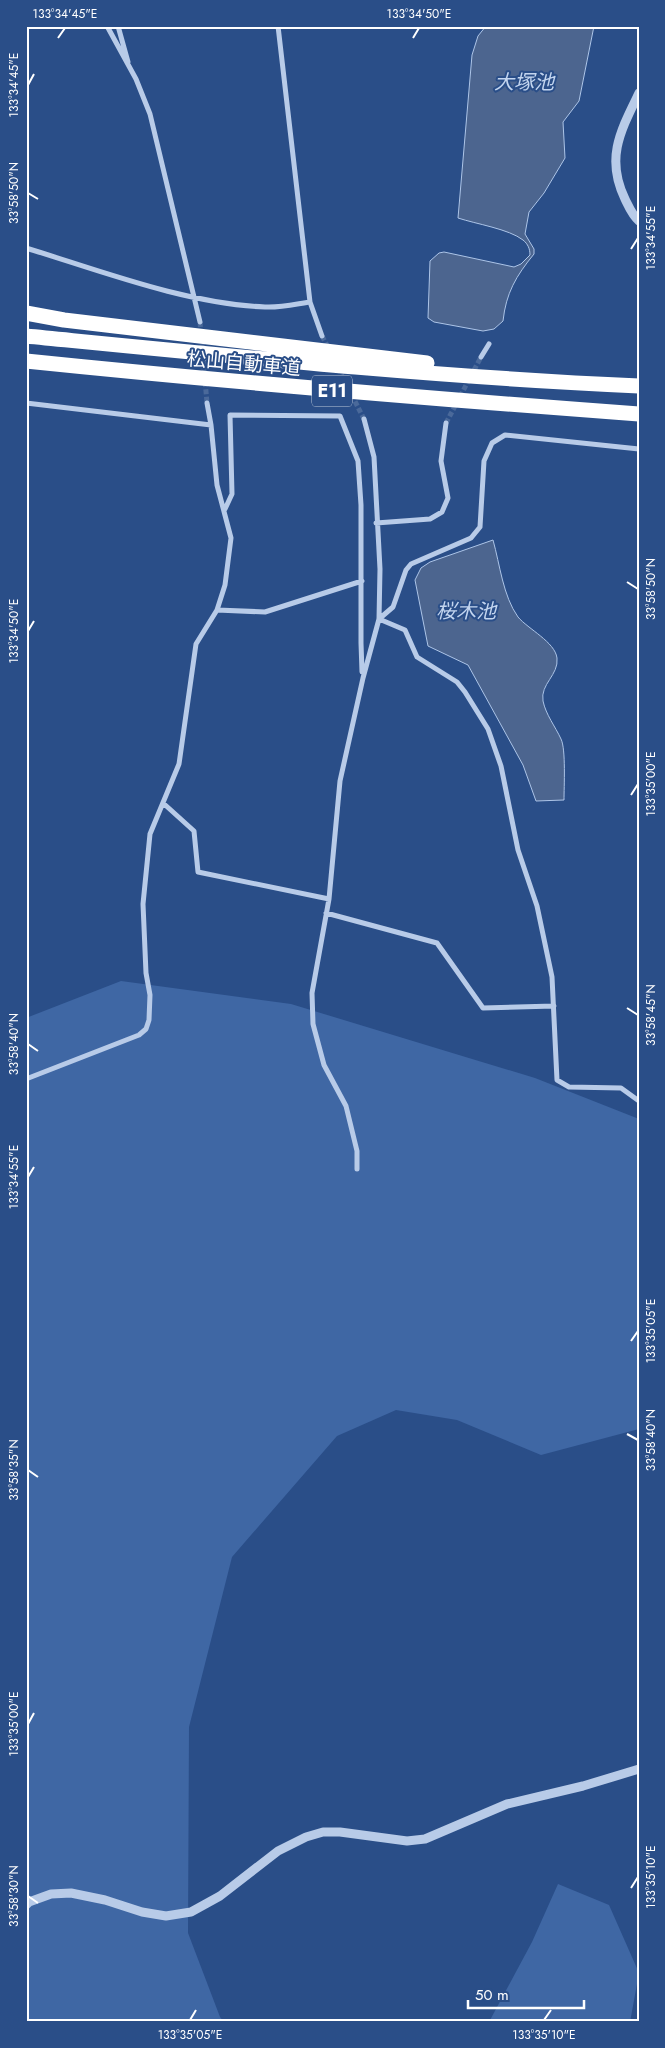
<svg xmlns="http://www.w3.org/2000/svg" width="665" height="2048" font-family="Jost,'Noto Sans JP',sans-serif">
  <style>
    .green { fill: #3f67a4 }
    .water { fill: #4c658f; stroke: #adc5e8 }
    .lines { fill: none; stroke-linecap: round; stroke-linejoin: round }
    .minor-tunnel { stroke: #4a699a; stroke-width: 5; stroke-dasharray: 5 2.5; stroke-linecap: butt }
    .minor { stroke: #b8cbe8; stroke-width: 5 }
    .tertiary { stroke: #b8cbe8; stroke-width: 9 }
    .motorway { stroke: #fff; stroke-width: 15 }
    .ticks { fill: none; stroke: #fff; stroke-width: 2 }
    .labels { text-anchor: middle; stroke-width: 4; stroke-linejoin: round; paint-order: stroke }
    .shield { fill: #2a4e88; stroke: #bfcadb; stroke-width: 1 }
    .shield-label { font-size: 18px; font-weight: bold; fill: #fff }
    .street-label { font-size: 19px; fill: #fff; stroke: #2a4e88 }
    .water-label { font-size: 20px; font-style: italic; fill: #c3d5ef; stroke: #2a4e88 }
    .neatline { fill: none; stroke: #fff; stroke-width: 2 }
    .ticks-label { font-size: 12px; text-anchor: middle; fill: #fff }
  </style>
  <rect width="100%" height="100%" fill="#2a4e88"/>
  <path class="green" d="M 121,981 L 291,1004 L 535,1078 L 639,1119 L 639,1429 L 541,1455 L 457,1420 L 396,1410 L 337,1436 L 232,1557 L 189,1727 L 188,1933 L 220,2017 L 224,2022 L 26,2022 L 26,1018 Z
    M 558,1884 L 609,1905 L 639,1973 L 630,2022 L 489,2022 L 532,1942 Z"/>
  <path class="water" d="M 486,26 L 594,26 L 579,101 L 563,122 L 565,158 L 544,193 L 529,212 L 525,234 L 534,249 L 534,254 C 516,276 506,293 503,321 L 494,329 L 483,331 L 434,322 L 428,318 L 430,261 L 439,253 L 444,252 L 514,267 L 521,264 L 530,255 C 530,249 528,244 523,240 C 509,229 476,224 458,218 L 472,55 L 478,36 Z
    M 493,540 C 500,565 503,596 518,617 C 528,629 555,642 557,658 C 559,675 540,684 543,701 C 546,715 555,726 561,739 C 566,749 564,787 564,800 L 536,801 L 523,765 L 468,665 L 428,646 L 415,580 L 421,568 L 430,562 Z"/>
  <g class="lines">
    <path class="minor-tunnel" d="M 200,322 L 207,403
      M 322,336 L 329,349
      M 338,368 L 364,419
      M 446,423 L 481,357"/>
    <path class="minor" d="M 107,26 L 136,79 L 150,114 L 200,322
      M 118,26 L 128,62
      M 278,26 L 310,302 L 322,336
      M 26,248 C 101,271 187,304 265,307 C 280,308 296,304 310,302
      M 481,357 L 489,344
      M 26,403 L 211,425
      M 225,509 L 232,494 L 230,415 L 340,416 L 358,461 L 361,505 L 361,643 L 362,672
      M 376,523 L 430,519 L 442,512 L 448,498 L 441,461 L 446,423
      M 217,610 L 265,612 L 362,581
      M 379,619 L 405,630 L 417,657 L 457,682 L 465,692 L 488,729 L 501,766 L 518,850 L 537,906 L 552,977 L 557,1080 L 569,1087 L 621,1088 L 639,1101
      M 379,619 L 393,607 L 406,570 L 411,564 L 471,538 L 480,527 L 484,461 L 492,443 L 505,435 L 639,449
      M 163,803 L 194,831 L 198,872 L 329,899
      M 326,913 L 437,943 L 483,1008 L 554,1006
      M 26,1079 L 139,1035 L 146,1029 L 149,1020 L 150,995 L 146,973 L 143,904 L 150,834 L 179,764 L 196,644 L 217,610 L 225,585 L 231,538 L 217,485 L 211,425 L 207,403
      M 357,1169 L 357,1151 L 346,1106 L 324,1065 L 313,1024 L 312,993 L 329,899 L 340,781 L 363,678 L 379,619 L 380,569 L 374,457 L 364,419"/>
    <path class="tertiary" d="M 639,93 C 621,130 605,158 625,199 C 629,207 632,215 639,221
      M 26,1905 L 29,1902 L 51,1894 L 71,1893 L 105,1900 L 142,1912 L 166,1916 L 191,1912 L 220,1896 L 278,1851 L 306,1837 L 323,1832 L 340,1832 L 407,1841 L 425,1839 L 507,1804 L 583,1786 L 639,1769"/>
    <path class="motorway" d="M 26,313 L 64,320 L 427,363
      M 26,336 C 230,356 434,377 639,386
      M 26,361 C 230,382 434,399 639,414"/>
  </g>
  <path class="ticks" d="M 58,38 L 65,28M 413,38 L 419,28M 28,85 L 34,74M 28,193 L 38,199M 631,249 L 638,238M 627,582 L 638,589M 28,631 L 34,621M 631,795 L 638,784M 627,1008 L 638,1015M 28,1044 L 38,1051M 28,1177 L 34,1167M 631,1341 L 638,1331M 627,1434 L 638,1440M 28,1470 L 38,1477M 28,1724 L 34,1713M 631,1888 L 638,1877M 28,1896 L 38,1903M 190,2020 L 196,2010M 544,2020 L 551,2010"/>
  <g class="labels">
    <rect class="shield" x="312" y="375.5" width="40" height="31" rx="4"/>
    <g class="shield-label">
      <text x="332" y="397">E11</text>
    </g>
    <g class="street-label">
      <text transform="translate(244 363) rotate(5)" y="7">松山自動車道</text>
    </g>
    <g class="water-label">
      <text x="524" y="89">大塚池</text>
      <text x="466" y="618">桜木池</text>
    </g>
  </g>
  <rect width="665" height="2048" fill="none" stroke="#2a4e88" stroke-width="55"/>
  <path d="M468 2000v8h116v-8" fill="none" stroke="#ffffff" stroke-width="2.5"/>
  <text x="475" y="2000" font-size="15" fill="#ffffff" stroke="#2a4e88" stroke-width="4" paint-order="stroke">50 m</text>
  <rect x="28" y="28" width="610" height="1992" class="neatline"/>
  <g class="ticks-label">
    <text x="65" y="18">133°34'45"E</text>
    <text x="419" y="18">133°34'50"E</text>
    <text transform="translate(14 85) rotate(-90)" y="4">133°34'45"E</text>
    <text transform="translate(14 193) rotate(-90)" y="4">33°58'50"N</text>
    <text transform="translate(651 238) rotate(-90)" y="4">133°34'55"E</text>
    <text transform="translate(651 589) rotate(-90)" y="4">33°58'50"N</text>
    <text transform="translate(14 631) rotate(-90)" y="4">133°34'50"E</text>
    <text transform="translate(651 784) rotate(-90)" y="4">133°35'00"E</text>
    <text transform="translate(651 1015) rotate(-90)" y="4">33°58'45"N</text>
    <text transform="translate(14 1044) rotate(-90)" y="4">33°58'40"N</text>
    <text transform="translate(14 1177) rotate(-90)" y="4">133°34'55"E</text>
    <text transform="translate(651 1331) rotate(-90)" y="4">133°35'05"E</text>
    <text transform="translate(651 1440) rotate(-90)" y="4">33°58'40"N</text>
    <text transform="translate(14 1470) rotate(-90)" y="4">33°58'35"N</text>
    <text transform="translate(14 1724) rotate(-90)" y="4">133°35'00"E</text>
    <text transform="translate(651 1877) rotate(-90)" y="4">133°35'10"E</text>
    <text transform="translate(14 1896) rotate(-90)" y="4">33°58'30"N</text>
    <text x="190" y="2039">133°35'05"E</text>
    <text x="544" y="2039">133°35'10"E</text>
  </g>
</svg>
